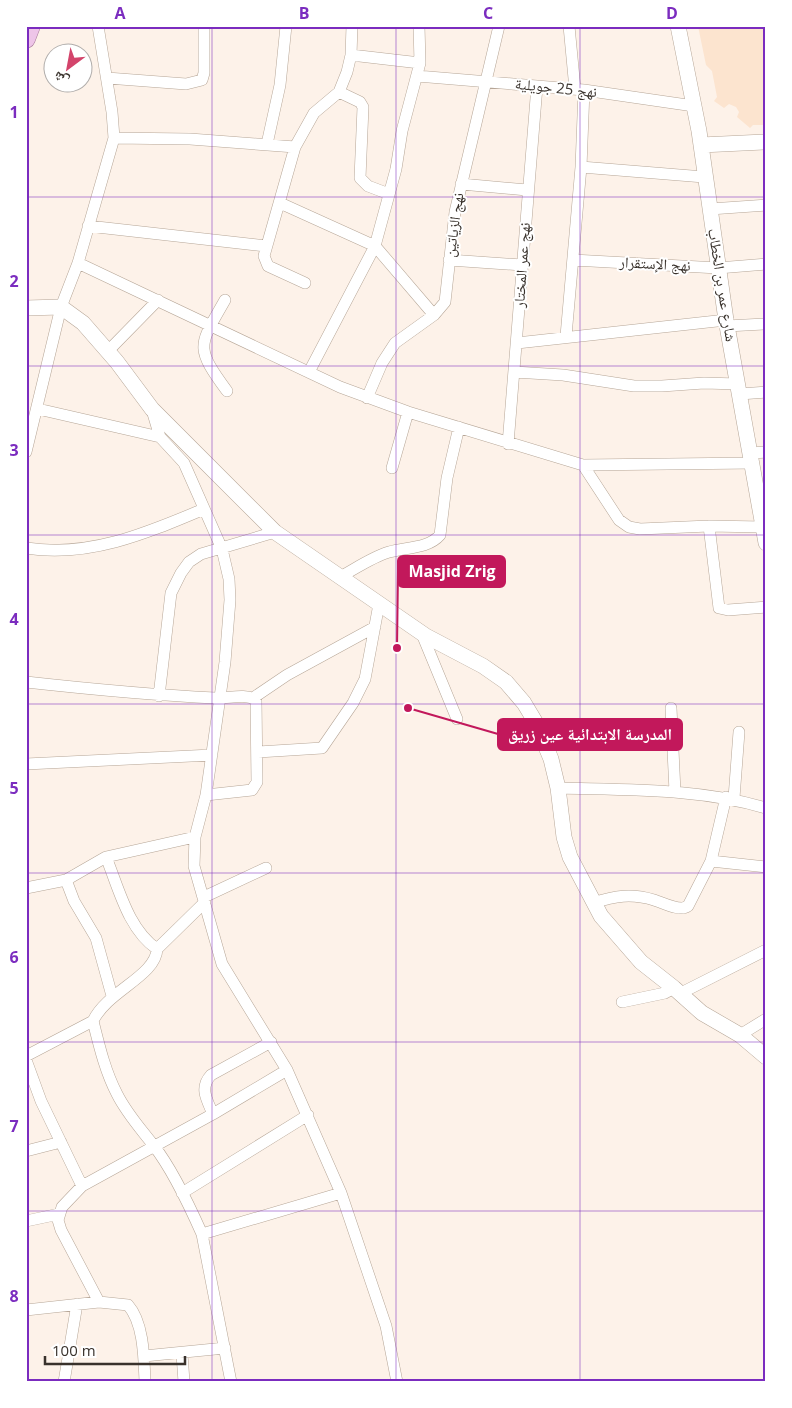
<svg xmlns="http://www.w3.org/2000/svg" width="792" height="1408" font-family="'Open Sans','Noto Naskh Arabic',sans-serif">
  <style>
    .built { fill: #fce4cf }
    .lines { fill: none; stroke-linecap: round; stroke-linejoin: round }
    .street-casing { stroke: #b6a697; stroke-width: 12 }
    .secondary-casing { stroke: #b6a697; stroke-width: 16 }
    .primary-casing { stroke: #a8799c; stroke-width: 19 }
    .street { stroke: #fff; stroke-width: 11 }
    .secondary { stroke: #fff; stroke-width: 15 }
    .primary { stroke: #eec5e8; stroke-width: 18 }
    .grid { fill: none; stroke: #7b2cbf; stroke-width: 1; stroke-opacity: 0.55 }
    .labels { text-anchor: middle; stroke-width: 4; stroke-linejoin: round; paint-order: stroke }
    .street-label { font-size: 15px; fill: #39322c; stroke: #fff }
    .leader { fill: none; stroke: #c2185b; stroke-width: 2 }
    .callout-dot { fill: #c2185b; stroke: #fff; stroke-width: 2 }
    .callout { fill: #c2185b; stroke: #c2185b; stroke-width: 2 }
    .callout-label { font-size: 16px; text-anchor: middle; font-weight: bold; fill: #fff }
    .neatline { fill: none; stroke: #7b2cbf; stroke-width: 2 }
    .grid-label { font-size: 16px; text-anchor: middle; font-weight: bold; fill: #7b2cbf }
  </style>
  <rect width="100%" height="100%" fill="#fdf2e9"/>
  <path class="built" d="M 698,26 L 766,26 L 766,125 L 753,125 L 750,128 L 737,117 L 739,112 L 736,107 L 729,104 L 724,108 L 714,101 L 717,97 L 712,71 L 706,65 Z"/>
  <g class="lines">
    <g class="street-casing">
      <path id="street" d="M 569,26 L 575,89
        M 351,55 L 420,63
        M 417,76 L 584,90 L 694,106
        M 107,78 L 186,84 L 202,80 L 204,73 L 204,26
        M 339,92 L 360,102 L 363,107 L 360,178 L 368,186 L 389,194
        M 114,138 L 190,139 L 295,147
        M 267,144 L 280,85 L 286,26
        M 581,167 L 704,177
        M 461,184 L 527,190
        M 280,203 L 375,246 L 434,315
        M 710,209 L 766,205
        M 88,226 L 266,246
        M 449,260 L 522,265
        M 573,260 L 718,268 L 766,264
        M 78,263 L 340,387 L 408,412 L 583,465 L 619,520 L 629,527 L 640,529 L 709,526 L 762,527
        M 305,283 L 268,266 L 264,256 L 295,147 L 314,113 L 339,92 L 347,72 L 351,55 L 352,26
        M 225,300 C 199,346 194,346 227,391
        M 727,326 L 766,324
        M 566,336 L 581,167 L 584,90
        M 517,343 L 726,320
        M 108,351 L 158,300
        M 309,372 L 375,246 L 396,169 L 402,131 L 420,63 L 419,26
        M 514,372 L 563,375 L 634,386 L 662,386 L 704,383 L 738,384
        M 740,394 L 766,392
        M 367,398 L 382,363 L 395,343 L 434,315 L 445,302 L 455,212 L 499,26
        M 38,409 L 160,437
        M 152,410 L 160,437 L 184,463 L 222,549 L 229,579 L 230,600 L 225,662 L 206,795 L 195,837 L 194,866 L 222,964 L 287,1070 L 341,1193 L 386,1326 L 397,1382
        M 508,444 L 537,86
        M 26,452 L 61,307 L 78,263 L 114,138 L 112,112 L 98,26
        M 751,453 L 766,452
        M 583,465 L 753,463
        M 392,468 L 408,412
        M 709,526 L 719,608 L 728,610 L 766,607
        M 26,548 C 89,558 147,533 204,509
        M 340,577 C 355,569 372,557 389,552 C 406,547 428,549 440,535 L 447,478 L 459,427
        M 426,636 L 424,639 L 457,719
        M 26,682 C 89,689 152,695 215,698 C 229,699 243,693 256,700 L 257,782 L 252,790 L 206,795
        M 159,696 L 171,593 L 181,573 L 189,562 L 201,554 L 275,532
        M 253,698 L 287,675 L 375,627
        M 671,708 L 675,792
        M 258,752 L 322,748 L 353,703 L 365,679 L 379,604
        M 26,764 L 212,755
        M 558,788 C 627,790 699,788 766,808
        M 734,798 L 739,732
        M 106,857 C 119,889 128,929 157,949
        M 711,861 L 766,867
        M 66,880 L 74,901 L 96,938 L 112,996
        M 26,888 L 66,880 L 106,857 L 195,837
        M 204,897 L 266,868
        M 593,903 C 615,896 631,893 654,900 C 664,903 680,912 688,906 L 711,861 L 726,797
        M 681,993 L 766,950
        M 622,1002 L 665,993 L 674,988
        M 93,1021 C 99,1045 105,1071 117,1094 C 127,1114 141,1129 154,1146 C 172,1169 190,1207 202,1234 L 231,1382
        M 740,1035 L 766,1019
        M 26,1056 L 93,1021 C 107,991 156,976 157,949 L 205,902
        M 26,1060 L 41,1101 L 82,1186
        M 213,1114 C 207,1100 199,1088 211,1075 L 271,1042
        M 26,1151 L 61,1142
        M 182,1193 L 308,1115
        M 26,1221 L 59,1214
        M 202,1234 L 341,1193
        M 99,1302 L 61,1230 L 58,1220 L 62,1207 L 82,1186 L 213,1114 L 287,1070
        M 26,1310 L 99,1302 L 128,1305 C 144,1323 144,1359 145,1382
        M 182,1354 L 184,1382
        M 144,1356 L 225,1348
        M 64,1382 L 77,1304"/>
    </g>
    <g class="secondary-casing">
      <path id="secondary" d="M 678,26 L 699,131 L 726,320 L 766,543
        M 701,145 L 766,142
        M 26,308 L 61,307 L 83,323 L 117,362 L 152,409 L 275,532 L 426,636 L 483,666 L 506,682 L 524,703 L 536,723 L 551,759 L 558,788 L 564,837 L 570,857 L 601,916 L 641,962 L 674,988 L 702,1013 L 740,1035 L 766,1057"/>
    </g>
    <g class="primary-casing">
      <path id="primary" d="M 26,39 L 31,26"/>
    </g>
    <use href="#street" class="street"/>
    <use href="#secondary" class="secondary"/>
    <use href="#primary" class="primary"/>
  </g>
  <path class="grid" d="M 212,26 L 212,1382M 396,26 L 396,1382M 580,26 L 580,1382M 26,197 L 766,197M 26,366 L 766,366M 26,535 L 766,535M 26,704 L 766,704M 26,873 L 766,873M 26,1042 L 766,1042M 26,1211 L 766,1211"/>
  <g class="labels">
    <g class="street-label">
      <text transform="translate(556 88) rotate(6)" y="5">نهج 25 جويلية</text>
      <text transform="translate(454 225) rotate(-82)" y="5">نهج الزياتين</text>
      <text transform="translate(655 264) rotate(3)" y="5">نهج الإستقرار</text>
      <text transform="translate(522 265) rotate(-86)" y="5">نهج عمر المختار</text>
      <text transform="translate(722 285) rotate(81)" y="5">شارع عمر بن الخطاب</text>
    </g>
  </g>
  <path class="leader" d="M397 648L398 571M408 708L498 734"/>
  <g class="callout-dot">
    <circle cx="397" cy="648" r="5"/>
    <circle cx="408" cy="708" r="5"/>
  </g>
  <g class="callout">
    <rect x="398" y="556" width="107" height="31" rx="5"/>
    <rect x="498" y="719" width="184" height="31" rx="5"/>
  </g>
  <g class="callout-label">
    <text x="452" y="577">Masjid Zrig</text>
    <text x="590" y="740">المدرسة الابتدائية عين زريق</text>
  </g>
  <rect width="792" height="1408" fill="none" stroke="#ffffff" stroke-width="55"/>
  <g transform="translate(68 68) rotate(212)"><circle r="24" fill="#ffffff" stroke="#b0adab"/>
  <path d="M0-4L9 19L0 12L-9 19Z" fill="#d3446b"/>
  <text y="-8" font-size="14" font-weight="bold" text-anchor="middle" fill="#39322c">ش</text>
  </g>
  <path d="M45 1356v8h140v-8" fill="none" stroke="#39322c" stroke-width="2.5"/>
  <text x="52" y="1356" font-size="15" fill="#39322c" stroke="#ffffff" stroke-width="4" paint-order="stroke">100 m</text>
  <rect x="28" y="28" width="736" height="1352" class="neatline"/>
  <g class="grid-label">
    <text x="120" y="19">A</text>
    <text x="304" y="19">B</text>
    <text x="488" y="19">C</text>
    <text x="672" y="19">D</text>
    <text x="14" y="118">1</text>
    <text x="14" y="287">2</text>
    <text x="14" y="456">3</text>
    <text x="14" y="625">4</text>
    <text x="14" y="794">5</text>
    <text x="14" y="963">6</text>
    <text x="14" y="1132">7</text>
    <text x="14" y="1302">8</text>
  </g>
</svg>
